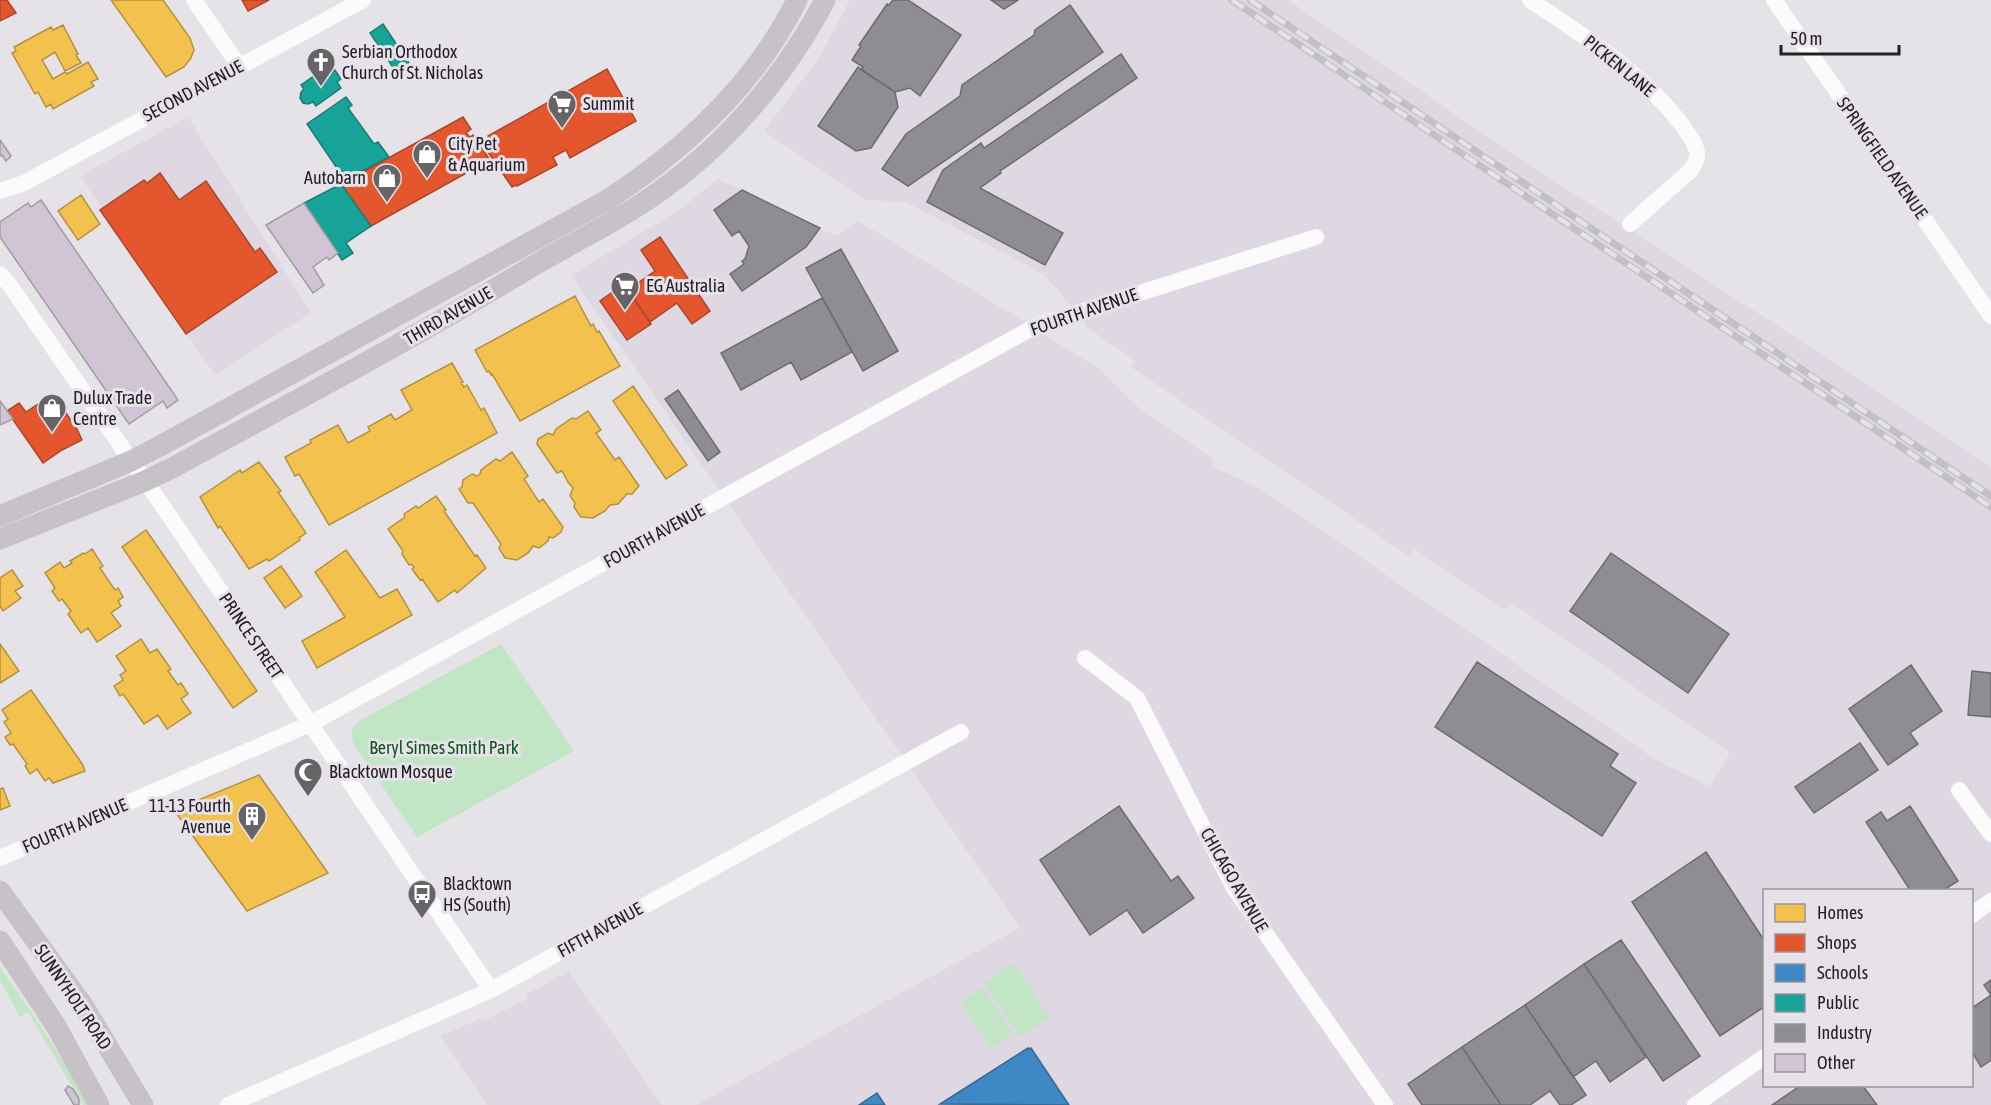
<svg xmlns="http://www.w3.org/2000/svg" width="1991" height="1105" font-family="'Asap Condensed',sans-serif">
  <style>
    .built { fill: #dfd7e2; fill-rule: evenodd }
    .green { fill: #c2e5c5 }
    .homes { fill: #f2c14e; stroke: #b49141; stroke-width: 1.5 }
    .shops { fill: #e4572e; stroke: #aa462b; stroke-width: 1.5 }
    .schools { fill: #3f88c5; stroke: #366994; stroke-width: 1.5 }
    .public { fill: #17a398; stroke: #1a7c75; stroke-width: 1.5 }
    .industry { fill: #8d8d92; stroke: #6d6c71; stroke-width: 1.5 }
    .building { fill: #d0c4d5; stroke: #a09da0; stroke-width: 1.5 }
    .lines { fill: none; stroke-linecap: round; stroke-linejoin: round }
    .minor { stroke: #fbfbfc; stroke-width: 16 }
    .major { stroke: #c6c2c7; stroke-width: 21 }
    .rail-casing { stroke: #c1c1c2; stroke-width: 7 }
    .rail { stroke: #e7e1ea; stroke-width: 4.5; stroke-dasharray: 14; stroke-linecap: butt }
    .labels { text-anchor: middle; stroke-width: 6; stroke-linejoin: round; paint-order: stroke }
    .poi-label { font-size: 18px; fill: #222023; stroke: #e7e1ea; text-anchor: start }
    .street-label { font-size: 18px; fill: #222023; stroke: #e7e1ea }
    .park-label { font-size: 18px; fill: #085619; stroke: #e7e1ea }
  </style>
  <rect width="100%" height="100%" fill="#e6e3e8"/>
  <path class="built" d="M 850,0 L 1288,0 L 1510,152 L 1893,401 L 1991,468 L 1991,1105 L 696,1105 L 1020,928 L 571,275 L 678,211 L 718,179 L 836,236 L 858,221 L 1010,313 L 1099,369 L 1141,410 L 1213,459 L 1214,467 L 1264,491 L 1656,760 L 1709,786 L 1730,753 L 1512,603 L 1505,610 L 1414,549 L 1409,556 L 1131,367 L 1135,360 L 1088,328 L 1060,292 L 1042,273 L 906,202 L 866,200 L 764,131 L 819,58 ZM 1764,890 L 1972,890 L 1972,1086 L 1764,1086 Z
    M 188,117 L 311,313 L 215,375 L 80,176 Z
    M 569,971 L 662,1105 L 487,1105 L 440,1036 L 480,1019 L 485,1020 L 527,999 L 527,994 Z"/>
  <path class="green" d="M 501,644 L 574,751 L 417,837 L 354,745 C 350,734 351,729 359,721 Z
    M 1014,963 L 1050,1017 L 1020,1037 L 984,983 Z
    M 0,967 C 31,1011 63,1056 87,1105 L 83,1105 L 28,1012 L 20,1017 L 0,980 Z
    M 982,987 L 1013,1033 L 991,1048 L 960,1002 Z"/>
  <path class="homes" d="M 111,0 L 163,0 L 190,38 L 194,50 L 191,58 L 184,67 L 166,77 Z
    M 63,25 L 78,54 L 76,55 L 81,63 L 65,71 L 55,52 L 42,60 L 53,79 L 65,72 L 67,74 L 88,62 L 98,79 L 91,82 L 94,86 L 53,109 L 51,104 L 46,107 L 38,92 L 35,94 L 12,53 L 16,51 L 14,47 L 51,27 L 53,30 Z
    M 81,195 L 100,224 L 78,240 L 58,211 Z
    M 575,296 L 591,326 L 593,324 L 597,332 L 599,331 L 620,366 L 520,421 L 492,374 L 491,375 L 489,371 L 487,372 L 475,350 Z
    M 452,363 L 463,382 L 461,383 L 464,387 L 467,385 L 481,410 L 484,408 L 497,433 L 329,525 L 299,474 L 295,476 L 285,457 L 311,443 L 310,440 L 338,425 L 348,443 L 370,431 L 368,427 L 391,414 L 395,420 L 412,410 L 401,390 Z
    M 633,386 L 687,465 L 666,479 L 613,401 Z
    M 588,411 L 601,430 L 596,433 L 615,460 L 619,457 L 639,486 L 632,494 L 627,494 L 618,504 L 610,505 L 605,511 L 593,518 L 581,517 L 574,507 L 575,503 L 570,496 L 573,488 L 568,482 L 562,471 L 557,473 L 537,444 L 538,439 L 548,433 L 553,435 L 556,429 L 572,418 L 576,419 Z
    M 512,452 L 528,476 L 524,479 L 539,502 L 543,499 L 563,527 L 561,532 L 553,538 L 549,537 L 548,541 L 539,548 L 533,546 L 528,553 L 517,560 L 505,558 L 499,548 L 501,544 L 473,503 L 468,503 L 459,489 L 462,487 L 463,480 L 472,474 L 477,476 L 480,474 L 481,470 L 496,459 L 500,461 Z
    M 259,462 L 281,491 L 278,492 L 306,533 L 299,538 L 300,540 L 269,561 L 267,559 L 249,569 L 220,526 L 218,528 L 200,497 L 240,470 L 242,473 Z
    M 436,496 L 446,510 L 444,511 L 475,556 L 477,555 L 486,568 L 457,593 L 455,590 L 438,602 L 422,579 L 420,580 L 412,569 L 414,567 L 411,564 L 409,565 L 402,554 L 403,551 L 388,529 L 405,517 L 404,514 L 416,506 L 418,508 Z
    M 146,530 L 257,691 L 233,708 L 122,547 Z
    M 92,549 L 103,566 L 100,568 L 115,590 L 118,588 L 123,597 L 118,601 L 121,606 L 111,613 L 121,626 L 97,642 L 88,628 L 81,633 L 68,614 L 71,611 L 62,599 L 59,601 L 52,591 L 55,588 L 45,573 L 60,562 L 64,568 L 72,563 L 70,561 L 83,553 L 85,554 Z
    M 346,550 L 380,598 L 397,589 L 412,615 L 317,668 L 302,641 L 345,617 L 315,572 Z
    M 281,566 L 302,596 L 285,608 L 264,578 Z
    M 12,570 L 23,586 L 15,591 L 21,598 L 3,611 L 0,606 L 0,578 Z
    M 141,639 L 150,653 L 157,649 L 171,669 L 168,671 L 178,685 L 181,683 L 188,694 L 181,699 L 191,713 L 167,729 L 158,715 L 144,724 L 123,694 L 120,696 L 114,686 L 123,680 L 120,675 L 126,671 L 116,656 Z
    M 0,644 L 19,671 L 0,683 Z
    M 31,690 L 83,765 L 85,771 L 53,783 L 49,778 L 45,781 L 37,769 L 30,774 L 25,766 L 27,764 L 13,744 L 10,745 L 5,737 L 11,733 L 4,722 L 8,719 L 2,710 Z
    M 259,775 L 328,873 L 247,911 L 174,810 Z
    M 3,788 L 10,806 L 0,810 L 0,789 Z"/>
  <path class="shops" d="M 0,0 L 7,0 L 16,13 L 0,21 Z
    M 242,0 L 269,0 L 248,11 Z
    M 607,69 L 636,121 L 570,158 L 566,150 L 553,157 L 557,165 L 517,186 L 516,185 L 512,187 L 481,142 L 489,138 L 488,136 Z
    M 463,117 L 471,129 L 466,133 L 470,137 L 473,135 L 490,160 L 371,226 L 341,184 Z
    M 160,173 L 179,200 L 206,181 L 255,252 L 260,248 L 277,272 L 186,334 L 100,210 L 144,180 L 147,183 Z
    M 660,237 L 710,311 L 692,324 L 677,303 L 650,322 L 628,290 L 655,271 L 641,250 Z
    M 624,284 L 651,324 L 627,340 L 600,301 Z
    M 53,394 L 77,429 L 82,440 L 62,450 L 43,463 L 7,411 L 19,403 L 26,412 Z"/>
  <path class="schools" d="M 1028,1048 L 1029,1049 L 1031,1048 L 1069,1105 L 940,1104 Z
    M 877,1093 L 885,1105 L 859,1105 Z"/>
  <path class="public" d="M 383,24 L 411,66 L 398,75 L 370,33 Z
    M 327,67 L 331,73 L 335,70 L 341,79 L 337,82 L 341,88 L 316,106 L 313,102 L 308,104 L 303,103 L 300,98 L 301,92 L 304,89 L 301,85 Z
    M 346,97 L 352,105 L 348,108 L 374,144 L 378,142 L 389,157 L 345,180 L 307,124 Z
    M 341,184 L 371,226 L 346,243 L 353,253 L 342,260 L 304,203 Z"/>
  <path class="industry" d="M 893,0 L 908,0 L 961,35 L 920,96 L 910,88 L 895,92 L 861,70 L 863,67 L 852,60 L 861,46 L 859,45 L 887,4 L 889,5 Z
    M 991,0 L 1018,0 L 1004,9 Z
    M 1070,5 L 1103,52 L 908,186 L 882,169 L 906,134 L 960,96 L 962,85 L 1034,35 L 1035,30 Z
    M 1121,54 L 1137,78 L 1000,171 L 1001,173 L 980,188 L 1063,233 L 1045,265 L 927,202 L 943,170 L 981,143 L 984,148 Z
    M 858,67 L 895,92 L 898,107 L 871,148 L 856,151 L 818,126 Z
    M 742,190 L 820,228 L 806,247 L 742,291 L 730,274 L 744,264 L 742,261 L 745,259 L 749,246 L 739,231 L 732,236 L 714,210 Z
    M 841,249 L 898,351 L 863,371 L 806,268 Z
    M 822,298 L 852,352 L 801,380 L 791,362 L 741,390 L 721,353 Z
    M 678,390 L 720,452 L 708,461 L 665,399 Z
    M 1611,553 L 1729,634 L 1688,693 L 1570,611 Z
    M 1477,662 L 1618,754 L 1610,766 L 1636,783 L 1602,836 L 1435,727 Z
    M 1911,665 L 1942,711 L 1910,733 L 1918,744 L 1888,765 L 1849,709 Z
    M 1972,671 L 1991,673 L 1991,717 L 1968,715 Z
    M 1860,743 L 1878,770 L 1814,813 L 1795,787 Z
    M 1119,806 L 1171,881 L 1178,876 L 1194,898 L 1143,933 L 1127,910 L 1090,935 L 1040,860 Z
    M 1910,806 L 1958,881 L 1944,890 L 1910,890 L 1866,822 L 1881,812 L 1887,821 Z
    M 1706,852 L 1764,940 L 1764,1007 L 1720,1036 L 1632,902 Z
    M 1621,940 L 1700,1056 L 1663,1081 L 1584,964 Z
    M 1584,964 L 1646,1057 L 1610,1082 L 1596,1061 L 1573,1077 L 1525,1005 Z
    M 1991,980 L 1991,1060 L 1981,1067 L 1972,1052 L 1972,1008 L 1991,995 L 1984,985 Z
    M 1525,1005 L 1586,1095 L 1571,1105 L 1560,1105 L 1550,1091 L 1530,1105 L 1501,1105 L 1462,1047 Z
    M 1462,1047 L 1501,1105 L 1422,1105 L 1408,1084 Z
    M 1800,1086 L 1863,1086 L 1877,1105 L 1772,1105 Z"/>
  <path class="building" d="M 0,140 L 11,156 L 6,161 L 2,155 L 0,156 Z
    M 41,200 L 178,400 L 167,408 L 163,401 L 129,424 L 0,237 L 0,222 L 28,203 L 31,207 Z
    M 304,203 L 338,253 L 329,260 L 327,257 L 313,267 L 324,285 L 313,293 L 266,225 Z
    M 0,401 L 13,419 L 0,425 Z
    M 68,1086 L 73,1089 L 79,1099 L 79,1105 L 74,1105 L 65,1090 Z"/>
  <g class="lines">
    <path class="minor" d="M 194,0 L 239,66
      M 1530,0 C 1584,36 1642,72 1682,125 C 1687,133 1696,143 1697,153 C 1698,159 1694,165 1691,170 L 1630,224
      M 1774,0 L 1991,316
      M 0,191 L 24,183 L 363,0
      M 0,274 L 9,284 L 164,508 L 491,990
      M 1085,658 L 1137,698 L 1234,888 L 1385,1105
      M 1959,790 L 1991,834
      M 0,858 L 310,724 L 1036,326 L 1316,237
      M 1972,915 L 1991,901
      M 228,1105 L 491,990 L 961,732
      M 1695,1105 L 1764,1057"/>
    <path class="major" d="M 0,516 L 131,461 L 160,446 L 609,199 C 685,149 756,83 797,0
      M 0,539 L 145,481 L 174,467 C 291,403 409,341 523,272 C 562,248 603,229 641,204 C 719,153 782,82 825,0
      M 0,891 L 84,1007 L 143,1105
      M 0,941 L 56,1026 L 99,1105"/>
    <g class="rail-casing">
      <path id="rail" d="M 1232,0 L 1991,507
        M 1250,0 L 1991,496"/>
    </g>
    <use href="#rail" class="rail"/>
  </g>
  <defs>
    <g id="church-pin" transform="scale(1.5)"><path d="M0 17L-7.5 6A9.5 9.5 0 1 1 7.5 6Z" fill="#676468" stroke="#e7e1ea"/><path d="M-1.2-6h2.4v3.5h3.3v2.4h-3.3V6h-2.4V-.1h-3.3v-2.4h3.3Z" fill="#fff"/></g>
    <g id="supermarket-pin" transform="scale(1.5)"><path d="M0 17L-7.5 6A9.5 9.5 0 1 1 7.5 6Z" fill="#676468" stroke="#e7e1ea"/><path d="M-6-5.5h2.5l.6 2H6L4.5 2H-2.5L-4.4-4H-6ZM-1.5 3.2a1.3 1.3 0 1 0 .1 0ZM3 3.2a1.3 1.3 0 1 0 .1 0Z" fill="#fff"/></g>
    <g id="shop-pin" transform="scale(1.5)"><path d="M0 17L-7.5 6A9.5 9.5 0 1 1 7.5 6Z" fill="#676468" stroke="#e7e1ea"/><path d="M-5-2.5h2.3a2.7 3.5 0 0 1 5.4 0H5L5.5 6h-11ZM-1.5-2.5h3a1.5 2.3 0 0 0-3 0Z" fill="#fff"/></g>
    <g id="mosque-pin" transform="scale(1.5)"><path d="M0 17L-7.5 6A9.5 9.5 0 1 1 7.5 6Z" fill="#676468" stroke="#e7e1ea"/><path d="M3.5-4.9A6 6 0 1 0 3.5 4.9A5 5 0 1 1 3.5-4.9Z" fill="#fff"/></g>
    <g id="building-pin" transform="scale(1.5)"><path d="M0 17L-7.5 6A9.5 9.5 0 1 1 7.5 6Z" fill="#676468" stroke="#e7e1ea"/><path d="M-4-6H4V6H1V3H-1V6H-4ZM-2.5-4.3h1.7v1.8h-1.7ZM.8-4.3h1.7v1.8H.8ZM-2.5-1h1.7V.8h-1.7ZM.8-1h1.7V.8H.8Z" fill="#fff"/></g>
    <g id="bus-pin" transform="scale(1.5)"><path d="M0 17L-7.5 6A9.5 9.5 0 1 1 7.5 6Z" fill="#676468" stroke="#e7e1ea"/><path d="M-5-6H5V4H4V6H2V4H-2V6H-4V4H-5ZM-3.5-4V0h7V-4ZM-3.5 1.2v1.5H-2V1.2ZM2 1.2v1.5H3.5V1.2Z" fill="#fff"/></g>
  </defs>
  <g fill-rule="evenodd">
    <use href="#church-pin" x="321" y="62"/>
    <use href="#supermarket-pin" x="562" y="104"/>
    <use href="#shop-pin" x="427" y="154"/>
    <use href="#shop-pin" x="387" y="178"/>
    <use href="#supermarket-pin" x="625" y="286"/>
    <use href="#shop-pin" x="52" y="408"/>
    <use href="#mosque-pin" x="308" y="772"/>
    <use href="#building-pin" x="252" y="816"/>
    <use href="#bus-pin" x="422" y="894"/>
  </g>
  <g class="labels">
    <g class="poi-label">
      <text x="342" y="58">Serbian Orthodox<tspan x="342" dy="21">Church of St. Nicholas</tspan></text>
      <text x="583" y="110">Summit</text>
      <text x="448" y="150">City Pet<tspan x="448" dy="21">&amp; Aquarium</tspan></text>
      <text x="366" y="184" text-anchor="end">Autobarn</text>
      <text x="646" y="292">EG Australia</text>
      <text x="73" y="404">Dulux Trade<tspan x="73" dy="21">Centre</tspan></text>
      <text x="329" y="778">Blacktown Mosque</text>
      <text x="231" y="812" text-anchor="end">11-13 Fourth<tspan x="231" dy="21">Avenue</tspan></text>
      <text x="443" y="890">Blacktown<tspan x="443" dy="21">HS (South)</tspan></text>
    </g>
    <g class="street-label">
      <text transform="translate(1619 66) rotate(39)" y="6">PICKEN LANE</text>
      <text transform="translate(193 91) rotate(-28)" y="6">SECOND AVENUE</text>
      <text transform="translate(1882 158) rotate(55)" y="6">SPRINGFIELD AVENUE</text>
      <text transform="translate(1084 312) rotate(-19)" y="6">FOURTH AVENUE</text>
      <text transform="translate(448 316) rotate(-30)" y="6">THIRD AVENUE</text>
      <text transform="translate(654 536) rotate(-29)" y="6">FOURTH AVENUE</text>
      <text transform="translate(251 636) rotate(56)" y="6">PRINCE STREET</text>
      <text transform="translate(75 826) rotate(-23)" y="6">FOURTH AVENUE</text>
      <text transform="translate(1234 880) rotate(60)" y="6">CHICAGO AVENUE</text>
      <text transform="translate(600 930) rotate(-29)" y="6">FIFTH AVENUE</text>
      <text transform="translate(73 997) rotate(56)" y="6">SUNNYHOLT ROAD</text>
    </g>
    <g class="park-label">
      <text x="444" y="754">Beryl Simes Smith Park</text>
    </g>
  </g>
  <rect x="1763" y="889" width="210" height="198" fill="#e7e1ea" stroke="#98949a" stroke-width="1.5"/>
  <rect x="1775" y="904" width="30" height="18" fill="#f2c14e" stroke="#98949a" stroke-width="1.5"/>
  <text x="1817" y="919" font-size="18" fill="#222023">Homes</text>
  <rect x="1775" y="934" width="30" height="18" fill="#e4572e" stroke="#98949a" stroke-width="1.5"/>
  <text x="1817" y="949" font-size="18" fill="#222023">Shops</text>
  <rect x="1775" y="964" width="30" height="18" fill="#3f88c5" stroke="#98949a" stroke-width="1.5"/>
  <text x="1817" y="979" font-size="18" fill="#222023">Schools</text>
  <rect x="1775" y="994" width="30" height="18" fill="#17a398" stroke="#98949a" stroke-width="1.5"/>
  <text x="1817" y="1009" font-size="18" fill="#222023">Public</text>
  <rect x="1775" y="1024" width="30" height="18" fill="#8d8d92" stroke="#98949a" stroke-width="1.5"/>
  <text x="1817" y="1039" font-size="18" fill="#222023">Industry</text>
  <rect x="1775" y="1054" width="30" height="18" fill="#d0c4d5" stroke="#98949a" stroke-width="1.5"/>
  <text x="1817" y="1069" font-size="18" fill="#222023">Other</text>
  <path d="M1781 45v9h118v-9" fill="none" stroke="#222023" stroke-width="3"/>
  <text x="1790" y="45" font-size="18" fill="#222023" stroke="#e7e1ea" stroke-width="4.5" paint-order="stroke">50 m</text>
</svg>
